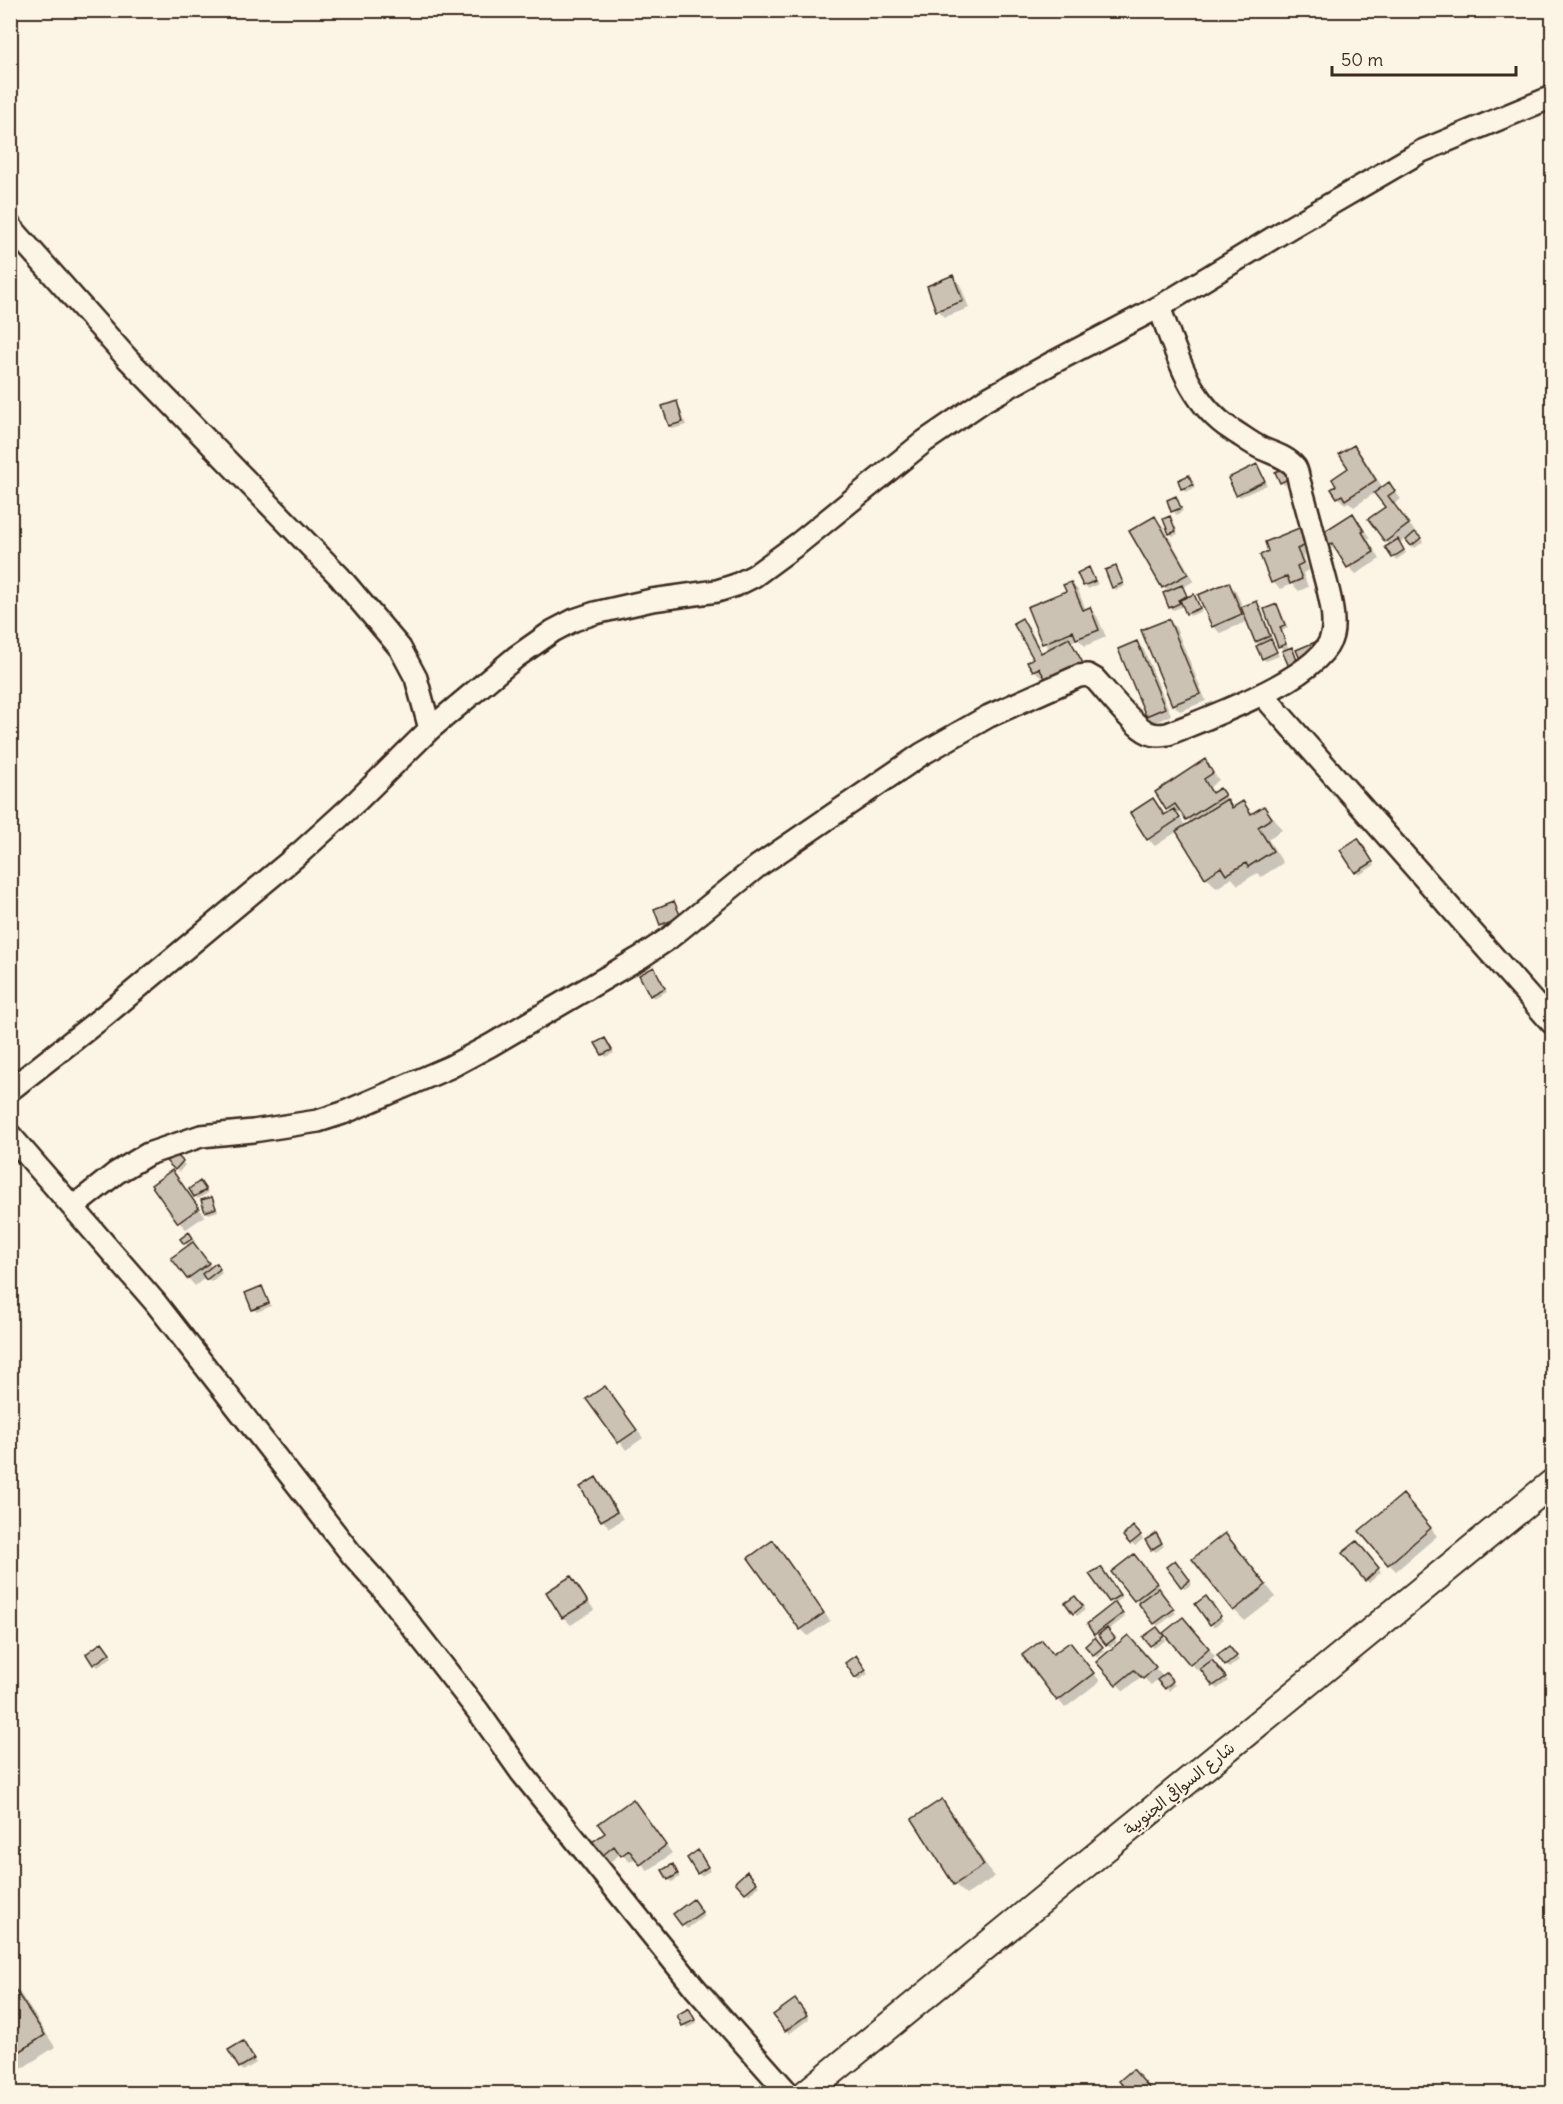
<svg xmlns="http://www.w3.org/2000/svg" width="1563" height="2104" font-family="Delius,'Playpen Sans Arabic',sans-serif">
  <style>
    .shadow { fill: #0003; fill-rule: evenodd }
    .building { fill: #ccc2b3; stroke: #3b2a1e; stroke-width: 1.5 }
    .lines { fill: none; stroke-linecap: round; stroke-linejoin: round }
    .minor-casing { stroke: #3b2a1e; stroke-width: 26 }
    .tertiary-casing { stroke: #3b2a1e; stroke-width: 30 }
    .minor { stroke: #fcf5e5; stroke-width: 21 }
    .tertiary { stroke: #fcf5e5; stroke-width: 26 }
    .labels { text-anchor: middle; stroke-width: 4.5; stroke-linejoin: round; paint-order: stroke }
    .street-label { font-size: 16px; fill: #3b2a1e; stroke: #fcf5e5 }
  </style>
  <rect width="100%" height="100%" fill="#fcf5e5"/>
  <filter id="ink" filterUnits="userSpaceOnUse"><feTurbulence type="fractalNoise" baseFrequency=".0167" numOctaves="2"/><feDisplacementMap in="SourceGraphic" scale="12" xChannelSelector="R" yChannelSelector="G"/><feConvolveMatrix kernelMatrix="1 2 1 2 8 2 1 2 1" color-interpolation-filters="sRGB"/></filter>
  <g filter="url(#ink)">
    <path class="shadow" d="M 953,277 L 960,284 L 969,308 L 945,317 L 938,310 Z
      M 676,403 L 679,406 L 686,425 L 673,429 L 670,426 Z
      M 1353,447 L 1361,454 L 1383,488 L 1388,484 L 1401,499 L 1394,504 L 1423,542 L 1415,548 L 1407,538 L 1400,543 L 1406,553 L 1396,560 L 1393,557 L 1391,546 L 1386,541 L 1387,507 L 1376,492 L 1354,507 L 1349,502 L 1345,504 L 1338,497 L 1338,486 L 1350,469 Z
      M 1257,466 L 1267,485 L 1240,497 L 1237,494 Z
      M 1285,469 L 1292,482 L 1285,485 L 1281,482 Z
      M 1189,477 L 1195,488 L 1185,492 L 1180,481 Z
      M 1176,498 L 1183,511 L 1176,515 L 1169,501 Z
      M 1353,515 L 1370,538 L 1368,540 L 1380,559 L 1356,574 L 1349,567 L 1338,551 L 1336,552 L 1329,545 Z
      M 1154,518 L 1162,525 L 1194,581 L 1182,588 L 1188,598 L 1194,596 L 1197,599 L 1202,611 L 1190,616 L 1184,606 L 1173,610 L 1170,607 L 1168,592 L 1163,587 Z
      M 1170,518 L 1178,534 L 1173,536 L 1170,533 Z
      M 1303,528 L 1317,550 L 1303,556 L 1309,570 L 1303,573 L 1308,587 L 1299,591 L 1292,584 L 1280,589 L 1273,582 Z
      M 1116,567 L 1125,586 L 1116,590 L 1113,587 Z
      M 1089,569 L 1098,584 L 1088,589 L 1079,574 Z
      M 1071,583 L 1078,590 L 1086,610 L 1090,609 L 1097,616 L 1106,637 L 1085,646 L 1078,639 L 1070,642 L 1075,647 L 1090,673 L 1045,675 L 1041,677 L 1034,670 L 1035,659 L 1021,620 L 1029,627 L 1043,654 L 1051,650 L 1044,643 Z
      M 1228,584 L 1236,591 L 1243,608 L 1256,602 L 1260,605 L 1273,640 L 1270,640 L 1279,656 L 1266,661 L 1263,658 L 1260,646 L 1256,642 L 1248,621 L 1220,633 L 1213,626 Z
      M 1277,606 L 1280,609 L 1288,628 L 1282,631 L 1289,650 L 1291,649 L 1294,652 L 1301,669 L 1280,646 Z
      M 1169,620 L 1176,628 L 1206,701 L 1180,711 L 1173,704 Z
      M 1137,643 L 1144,650 L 1171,715 L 1154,723 L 1147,716 L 1120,650 Z
      M 1204,761 L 1219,780 L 1210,787 L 1214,793 L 1220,789 L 1234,808 L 1243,803 L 1254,814 L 1264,808 L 1275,819 L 1282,830 L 1268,839 L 1283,863 L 1261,877 L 1257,873 L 1238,885 L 1232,878 L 1217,888 L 1206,877 L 1178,831 L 1155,846 L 1148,839 L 1152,800 L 1165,816 L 1171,812 L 1167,809 ZM 1182,811 L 1191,823 L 1186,826 L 1177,814 Z
      M 1360,843 L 1375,865 L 1359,875 L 1342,850 Z
      M 674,903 L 683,921 L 665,928 L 656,910 Z
      M 654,969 L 667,991 L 654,998 L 651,995 Z
      M 605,1040 L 614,1053 L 606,1057 L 603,1054 Z
      M 172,1153 L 185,1165 L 179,1172 L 166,1159 Z
      M 172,1172 L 205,1216 L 186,1229 L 179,1222 Z
      M 203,1186 L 208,1193 L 198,1199 L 195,1196 Z
      M 212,1199 L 218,1211 L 209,1214 L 206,1211 Z
      M 192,1237 L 195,1241 L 192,1243 L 212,1268 L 219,1268 L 222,1273 L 211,1282 L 206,1277 L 195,1286 L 188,1278 L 189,1247 L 185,1243 Z
      M 262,1288 L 271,1306 L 257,1312 L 254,1309 Z
      M 605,1387 L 643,1438 L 626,1450 L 589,1399 Z
      M 596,1479 L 603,1486 L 623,1519 L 610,1528 L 602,1520 L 582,1488 Z
      M 1410,1503 L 1437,1536 L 1396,1571 L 1389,1564 Z
      M 1133,1528 L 1143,1539 L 1135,1546 L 1125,1536 Z
      M 1156,1535 L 1164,1546 L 1156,1552 L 1152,1549 Z
      M 1225,1535 L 1276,1597 L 1245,1621 L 1234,1610 Z
      M 1360,1546 L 1381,1572 L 1369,1583 L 1366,1580 Z
      M 780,1549 L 830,1621 L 808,1636 L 801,1629 Z
      M 1141,1563 L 1163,1591 L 1161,1593 L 1176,1613 L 1158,1626 L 1113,1572 Z
      M 1178,1565 L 1192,1584 L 1185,1589 L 1182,1586 Z
      M 1104,1572 L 1122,1598 L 1114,1604 L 1125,1617 L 1107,1631 L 1117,1642 L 1110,1647 L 1089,1625 L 1114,1605 L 1110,1601 Z
      M 571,1578 L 578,1585 L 594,1610 L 571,1625 L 564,1618 L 548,1592 Z
      M 1078,1601 L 1085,1610 L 1077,1616 L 1074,1613 Z
      M 1209,1601 L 1223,1620 L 1214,1627 L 1211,1624 Z
      M 1190,1626 L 1215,1656 L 1211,1660 L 1228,1681 L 1217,1689 L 1201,1668 L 1198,1671 L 1191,1664 Z
      M 1160,1632 L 1166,1640 L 1154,1648 L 1151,1645 Z
      M 1094,1639 L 1105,1651 L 1097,1657 L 1087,1646 Z
      M 1042,1642 L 1054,1655 L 1076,1651 L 1100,1681 L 1065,1708 L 1024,1656 Z
      M 1135,1644 L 1163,1677 L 1166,1675 L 1175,1685 L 1169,1691 L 1158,1679 L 1151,1685 L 1142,1676 L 1124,1691 L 1117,1684 Z
      M 105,1647 L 112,1657 L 98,1667 L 95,1664 Z
      M 1232,1651 L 1239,1660 L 1229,1668 L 1226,1665 Z
      M 859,1660 L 868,1674 L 859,1680 L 856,1677 Z
      M 633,1801 L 672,1853 L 648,1871 L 636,1857 L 630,1862 L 621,1853 L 610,1862 L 603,1855 L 607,1833 Z
      M 941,1801 L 952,1812 L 994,1877 L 966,1895 L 955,1884 Z
      M 701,1855 L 710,1871 L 701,1876 L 698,1873 Z
      M 672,1866 L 680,1877 L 672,1882 L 669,1879 Z
      M 747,1873 L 759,1886 L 749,1895 L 737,1882 Z
      M 695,1904 L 704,1916 L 687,1929 L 675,1914 Z
      M 10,1983 L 20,1993 L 55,2047 L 10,2076 Z
      M 798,2004 L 809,2019 L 789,2034 L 775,2015 Z
      M 689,2010 L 697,2023 L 687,2028 L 684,2025 Z
      M 246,2046 L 256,2063 L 243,2071 L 230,2050 Z"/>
    <path class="building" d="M 953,275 L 963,301 L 936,311 L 927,286 Z
      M 677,401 L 683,422 L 669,426 L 662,406 Z
      M 1354,445 L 1376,480 L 1345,500 L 1342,495 L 1337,498 L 1331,489 L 1336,486 L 1332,479 L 1348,468 L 1339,454 Z
      M 1257,464 L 1265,481 L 1236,495 L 1228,478 Z
      M 1285,468 L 1290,478 L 1280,483 L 1275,472 Z
      M 1189,475 L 1193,485 L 1181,489 L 1178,480 Z
      M 1389,482 L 1395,491 L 1388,496 L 1409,524 L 1385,542 L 1368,519 L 1385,507 L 1374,493 Z
      M 1176,496 L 1181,508 L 1171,512 L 1167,500 Z
      M 1353,513 L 1364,531 L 1362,532 L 1374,552 L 1347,568 L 1332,543 L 1328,546 L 1320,534 Z
      M 1155,516 L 1188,574 L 1162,588 L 1129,531 Z
      M 1170,516 L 1176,531 L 1169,534 L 1163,519 Z
      M 1304,526 L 1311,543 L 1297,549 L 1303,563 L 1297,566 L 1302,579 L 1290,584 L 1287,576 L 1271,583 L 1260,555 L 1268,551 L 1265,542 Z
      M 1415,532 L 1421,538 L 1411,546 L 1406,540 Z
      M 1398,539 L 1404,550 L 1392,558 L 1385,547 Z
      M 1116,566 L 1123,583 L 1112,588 L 1105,570 Z
      M 1089,567 L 1095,581 L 1083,586 L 1077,573 Z
      M 1071,582 L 1083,610 L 1090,607 L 1099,630 L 1076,639 L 1073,631 L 1042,644 L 1027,607 L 1066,591 L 1063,585 Z
      M 1229,582 L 1242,614 L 1212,627 L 1198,595 Z
      M 1182,585 L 1187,596 L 1178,600 L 1180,603 L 1169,608 L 1163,593 Z
      M 1194,594 L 1200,608 L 1186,614 L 1180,600 Z
      M 1257,601 L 1270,636 L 1255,642 L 1241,607 Z
      M 1277,604 L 1285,625 L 1280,627 L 1286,644 L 1278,647 L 1264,609 Z
      M 1022,618 L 1041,653 L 1069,638 L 1084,665 L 1049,685 L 1039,668 L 1033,671 L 1027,662 L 1033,658 L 1013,623 Z
      M 1169,619 L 1200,694 L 1172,705 L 1141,630 Z
      M 1271,639 L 1277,652 L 1262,659 L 1256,646 Z
      M 1137,641 L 1165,708 L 1146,716 L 1118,649 Z
      M 1315,642 L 1318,651 L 1300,659 L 1296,650 Z
      M 1292,647 L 1299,666 L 1290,669 L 1282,651 Z
      M 1205,759 L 1213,773 L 1204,779 L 1212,793 L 1220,788 L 1225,795 L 1186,820 L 1175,804 L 1166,810 L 1155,792 Z
      M 1153,798 L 1164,815 L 1174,809 L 1180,818 L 1147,840 L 1130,813 Z
      M 1227,799 L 1232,808 L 1243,801 L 1251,814 L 1264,806 L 1272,818 L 1258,827 L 1273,851 L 1248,867 L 1246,863 L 1226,875 L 1221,867 L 1205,878 L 1176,831 Z
      M 1358,838 L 1373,862 L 1355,873 L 1340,850 Z
      M 674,901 L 681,917 L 660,925 L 654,909 Z
      M 654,967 L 665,988 L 650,996 L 639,975 Z
      M 605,1038 L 612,1050 L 602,1055 L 595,1043 Z
      M 172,1151 L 183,1161 L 175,1170 L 164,1159 Z
      M 172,1170 L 199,1208 L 178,1223 L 151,1185 Z
      M 200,1181 L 206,1190 L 194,1197 L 189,1189 Z
      M 212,1197 L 216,1208 L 205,1212 L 201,1200 Z
      M 189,1232 L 193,1238 L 184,1244 L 180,1239 Z
      M 193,1242 L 209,1263 L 187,1279 L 171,1258 Z
      M 216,1263 L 220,1269 L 206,1280 L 202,1274 Z
      M 262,1286 L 269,1303 L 252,1310 L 245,1293 Z
      M 605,1386 L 637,1430 L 618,1443 L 586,1399 Z
      M 596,1477 L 617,1512 L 601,1521 L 580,1487 Z
      M 1403,1494 L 1431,1528 L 1388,1565 L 1359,1531 Z
      M 1133,1526 L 1141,1535 L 1130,1544 L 1123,1536 Z
      M 1156,1533 L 1162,1543 L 1151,1550 L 1145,1540 Z
      M 1225,1533 L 1266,1585 L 1233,1611 L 1192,1559 Z
      M 773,1540 L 824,1613 L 800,1630 L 748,1558 Z
      M 1357,1541 L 1379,1568 L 1365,1581 L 1342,1553 Z
      M 1134,1554 L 1157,1583 L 1134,1601 L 1111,1572 Z
      M 1175,1560 L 1190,1580 L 1181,1587 L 1166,1567 Z
      M 1101,1567 L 1120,1595 L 1109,1602 L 1089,1574 Z
      M 571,1576 L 588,1602 L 562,1618 L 546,1592 Z
      M 1158,1588 L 1174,1609 L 1154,1624 L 1138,1603 Z
      M 1075,1596 L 1083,1606 L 1073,1614 L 1065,1603 Z
      M 1206,1596 L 1221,1616 L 1210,1625 L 1195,1604 Z
      M 1115,1602 L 1123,1613 L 1094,1635 L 1087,1624 Z
      M 1183,1617 L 1209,1648 L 1190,1665 L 1163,1633 Z
      M 1157,1627 L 1164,1636 L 1150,1646 L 1143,1637 Z
      M 1107,1628 L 1115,1638 L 1106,1645 L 1098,1635 Z
      M 1128,1635 L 1156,1667 L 1143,1679 L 1134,1670 L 1116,1685 L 1096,1662 Z
      M 1095,1637 L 1103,1647 L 1093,1655 L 1085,1646 Z
      M 1042,1640 L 1053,1654 L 1070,1642 L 1094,1673 L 1057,1701 L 1022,1655 Z
      M 102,1642 L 110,1653 L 93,1665 L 86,1654 Z
      M 1229,1646 L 1237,1656 L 1225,1666 L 1217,1655 Z
      M 856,1655 L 866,1670 L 855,1678 L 845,1663 Z
      M 1212,1660 L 1226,1677 L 1213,1686 L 1200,1669 Z
      M 1166,1673 L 1173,1681 L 1165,1689 L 1157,1680 Z
      M 633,1799 L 666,1845 L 640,1865 L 629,1850 L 621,1856 L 614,1846 L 602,1856 L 592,1842 L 605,1833 L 598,1824 Z
      M 942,1799 L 984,1865 L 954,1885 L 912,1819 Z
      M 698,1850 L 708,1867 L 697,1874 L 687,1858 Z
      M 673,1864 L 678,1874 L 668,1880 L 662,1870 Z
      M 747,1871 L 757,1883 L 745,1893 L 735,1882 Z
      M 693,1899 L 702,1912 L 682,1926 L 673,1914 Z
      M 10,1982 L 45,2035 L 10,2058 Z
      M 795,1999 L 807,2015 L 785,2031 L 773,2015 Z
      M 689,2008 L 695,2020 L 682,2026 L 677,2015 Z
      M 243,2041 L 254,2059 L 239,2068 L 228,2050 Z
      M 1133,2069 L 1153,2092 L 1151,2094 L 1130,2094 L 1119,2081 Z"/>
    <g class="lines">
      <g class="minor-casing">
        <path id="minor" d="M 10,226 L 127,358 L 339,576 L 400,648 L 416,678 L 430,729
          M 1262,694 L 1552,1023
          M 10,1090 L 104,1016 L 301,852 L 357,801 L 430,729 L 516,657 L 553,631 L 574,620 L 595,613 L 652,600 L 717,591 L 736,585 L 754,576 L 799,543 L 925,441 L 985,400 L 1052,363 L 1159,307 L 1291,227 L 1422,151 L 1552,97
          M 10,1135 L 155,1302 L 353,1556 L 381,1587 L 478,1711 L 521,1772 L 695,1988 L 789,2094
          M 73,1207 L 116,1173 L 148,1154 L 201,1136 L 253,1131 L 318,1121 L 343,1113 L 450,1067 L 491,1045 L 641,957 L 668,939 L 758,866 L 922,754 L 989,716 L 1079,676 L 1088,675 L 1095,679 C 1107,692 1134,727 1149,733 C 1156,736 1161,735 1168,734 C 1206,718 1323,678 1332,635 C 1337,612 1324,577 1319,555 C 1313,531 1307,508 1300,484 C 1298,479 1298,471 1295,467 C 1287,457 1274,454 1263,449 C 1253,445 1242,436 1232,430 C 1188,402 1177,353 1159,307"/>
      </g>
      <g class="tertiary-casing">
        <path id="tertiary" d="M 805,2094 L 1552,1483"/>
      </g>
      <use href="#minor" class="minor"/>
      <use href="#tertiary" class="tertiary"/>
    </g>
  </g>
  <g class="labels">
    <g class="street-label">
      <text transform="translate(1179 1788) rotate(-39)" y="6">شارع السواقي الجنوبية</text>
    </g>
  </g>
  <rect width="1563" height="2104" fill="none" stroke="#fcf5e5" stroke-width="36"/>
  <rect x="18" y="18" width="1527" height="2068" fill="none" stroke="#3b2a1e" stroke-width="2" filter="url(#ink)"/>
  <path d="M1332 66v9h184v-9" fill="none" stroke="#3b2a1e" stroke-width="3"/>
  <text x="1341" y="66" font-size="18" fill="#3b2a1e" stroke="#fcf5e5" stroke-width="4.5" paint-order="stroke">50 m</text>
</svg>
